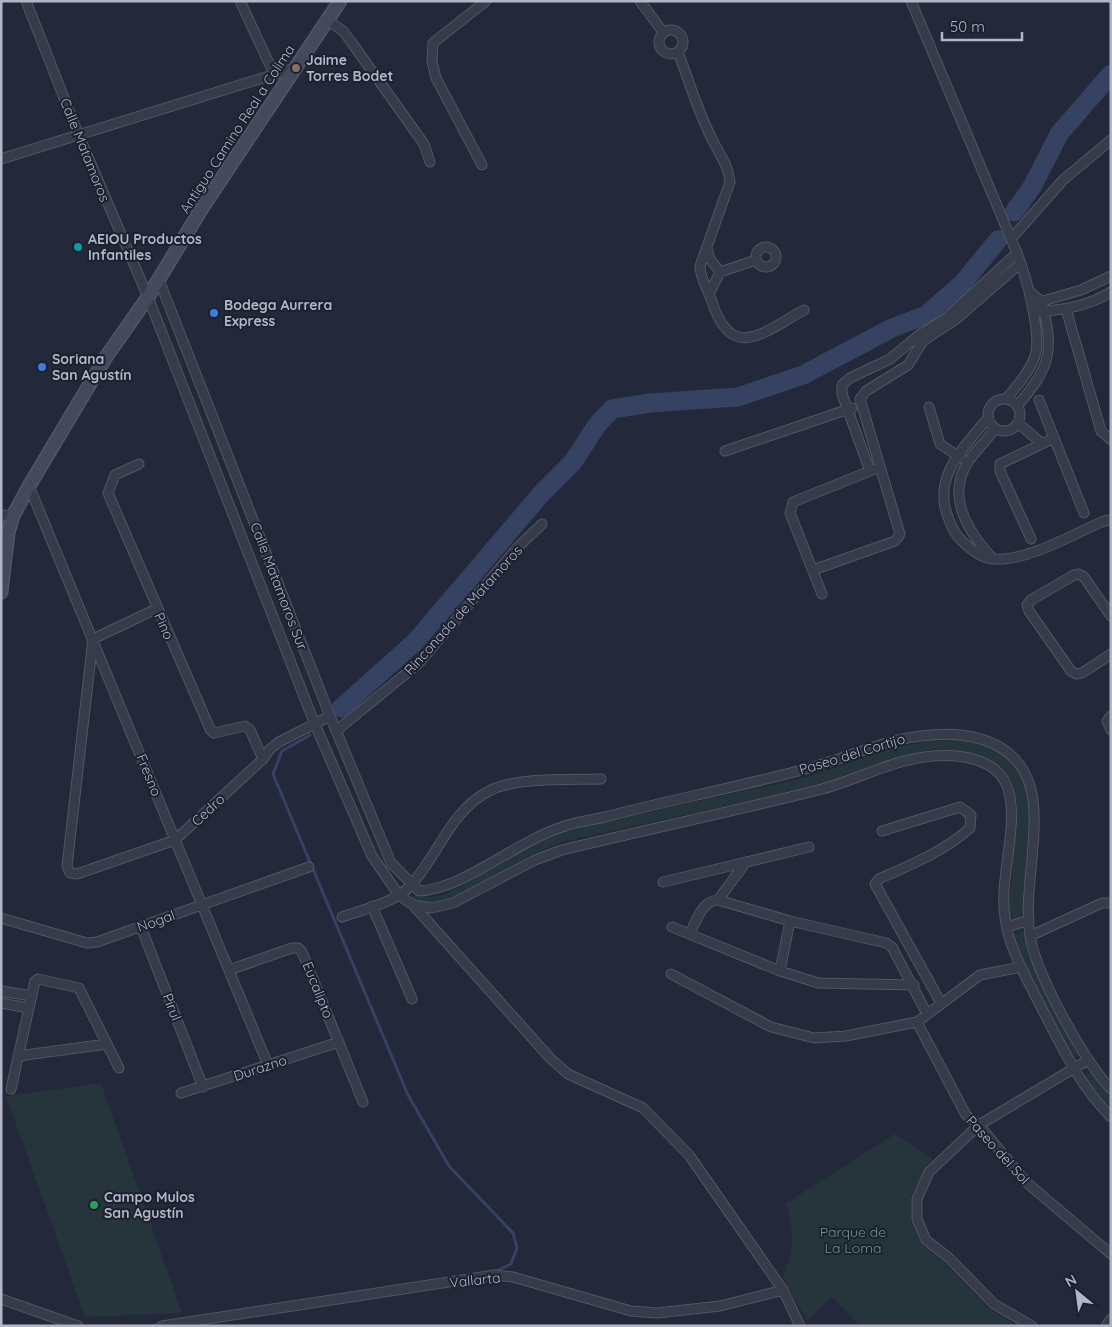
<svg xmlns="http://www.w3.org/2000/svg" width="1112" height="1327" font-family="Quicksand,sans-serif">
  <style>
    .green { fill: #25353b }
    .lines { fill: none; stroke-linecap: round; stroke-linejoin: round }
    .stream { stroke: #364261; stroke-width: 3 }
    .river { stroke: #364261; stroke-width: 19 }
    .street-casing { stroke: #525665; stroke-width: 11 }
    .secondary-casing { stroke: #525665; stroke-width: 15 }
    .street { stroke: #363c4a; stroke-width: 9 }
    .secondary { stroke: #444a5d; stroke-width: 12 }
    .education-dot { fill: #8d6e63; stroke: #1c212f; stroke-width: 2 }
    .culture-dot { fill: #0f9aa8; stroke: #1c212f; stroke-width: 2 }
    .shop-dot { fill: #3f7fe0; stroke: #1c212f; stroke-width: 2 }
    .leisure-dot { fill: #2e9e5b; stroke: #1c212f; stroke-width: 2 }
    .labels { text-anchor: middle; stroke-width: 4; stroke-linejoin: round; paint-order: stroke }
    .poi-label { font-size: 14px; font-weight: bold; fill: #b2b6c6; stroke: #1c212f; text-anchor: start }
    .street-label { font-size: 14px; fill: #b2b6c6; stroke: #1c212f }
    .park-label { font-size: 14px; fill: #69977b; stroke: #1c212f }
  </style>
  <rect width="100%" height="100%" fill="#23293a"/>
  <path class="green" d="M 943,738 L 982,743 L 1007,758 L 1021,774 L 1029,797 L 1030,820 L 1025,911 L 1020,917 L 1014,919 L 1009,911 L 1017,802 L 1012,781 L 1003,769 L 974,753 L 933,749 L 891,759 L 813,787 L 566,841 C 555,845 543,849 533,854 C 496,872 461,909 418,904 L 412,896 L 430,897 L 447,894 L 527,847 L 564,831 L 811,776 L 889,749 Z
    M 1025,931 L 1031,959 L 1080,1055 L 1073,1058 L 1025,967 L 1013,935 Z
    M 1086,1073 L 1092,1074 L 1111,1094 L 1111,1109 L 1087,1083 Z
    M 101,1083 L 182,1313 L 85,1317 L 6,1096 Z
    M 895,1134 L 933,1158 L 926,1167 L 911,1196 L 911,1221 L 921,1244 L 943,1261 L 989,1309 L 1019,1326 L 860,1326 L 832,1297 L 807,1321 L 783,1277 C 795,1248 794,1232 786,1203 Z"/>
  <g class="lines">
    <path class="stream" d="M 337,713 L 341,708
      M 310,735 L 282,751 L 273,774 L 408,1095 L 449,1166 L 513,1233 L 517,1248 L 511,1264 L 494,1272
      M 150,1326 L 162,1324"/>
    <path class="river" d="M 1014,212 L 1032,187 L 1059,134 L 1111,74
      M 341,708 L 416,641 L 542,493 L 573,462 L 597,425 L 612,409 L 650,403 L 738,397 L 803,375 L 892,328 L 926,315 L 962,284 L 998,240"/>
    <g class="street-casing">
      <path id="street" d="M 26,1 L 79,136 L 148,297 L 314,722 L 372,856 L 399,895 L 413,905 L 550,1058 L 568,1074 L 643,1108 L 689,1155 L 783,1290 L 800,1326
        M 240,1 L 274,74
        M 640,1 L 663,32
        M 911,1 L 1017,253 C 1026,276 1042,334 1035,356 C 1030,371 1017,386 1007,398
        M 327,20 L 343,31 L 352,43 L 424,144 L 430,162
        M659 42a12 12 0 1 1 24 0a12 12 0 1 1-24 0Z
        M 678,52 C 689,81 698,112 712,139 C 719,154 728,164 730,182 L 700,266 C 700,279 708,289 712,302 C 732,363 764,332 804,310
        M 1,159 L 295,68
        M 482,165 L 436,78 L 432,61 L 433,43 L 486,1
        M 1011,239 L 1063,180 L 1111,140
        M756 257a10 10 0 1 1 20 0a10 10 0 1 1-20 0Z
        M 707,249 L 710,259 L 720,272 L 709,294
        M 720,272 L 756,260
        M 159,280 L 330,716 L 391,863 L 419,891 C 464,889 515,842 562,827 C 575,822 591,820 605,817 C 636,809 666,802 697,795 C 735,786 774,778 813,767 C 836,761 859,751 883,744 C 946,725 1032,727 1034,813 C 1036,854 1024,895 1030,936 C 1036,974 1084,1061 1111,1089
        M 1036,303 L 1081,290 L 1111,276
        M 1066,309 L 1101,431 L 1111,440
        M 1040,312 C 1066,309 1089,306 1111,292
        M988 415a16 16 0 1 1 32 0a16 16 0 1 1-32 0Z
        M 1039,400 L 1084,513
        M 1018,405 C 1051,366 1054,352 1042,302 L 1029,291
        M 929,407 L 940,444 L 961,458
        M 988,418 C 964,447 932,477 948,517 C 951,526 955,534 961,540 C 970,549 981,558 993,559 C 1027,562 1073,534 1104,521 L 1111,520
        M 1018,423 L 1041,443
        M 725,451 L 852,408
        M 139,464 L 115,475 L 108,493 L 210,729 L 214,733 L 245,726 L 250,730 L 263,759
        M 870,471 L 842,394 L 842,385 L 850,378 L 890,359 L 919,335 L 945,319 L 1017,253
        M 29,486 L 268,1065
        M 1,515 L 13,516
        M 1031,539 L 1000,471 L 1000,464 L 1054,438
        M 993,559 C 969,533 945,497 968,462 C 976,450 987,440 995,429
        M 813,570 L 895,541 L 900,534 L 860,399 L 866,391 L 908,365 L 923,341 L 955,320 L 1021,263
        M 822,594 L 790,513 L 793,502 L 875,469
        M 156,609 L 93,639 L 67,866 L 70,873 L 77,874 L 175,840 L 263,759 L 270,749 L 279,742 L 330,716
        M 1111,616 L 1084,577 L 1079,574 L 1074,575 L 1031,600 L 1027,605 L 1029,611 L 1071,671 L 1076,674 L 1082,673 L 1111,654
        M 1111,716 L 1107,721 L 1111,730
        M 336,731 L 419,663 L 517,548 L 542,524
        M 882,831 L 960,807 L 971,815 L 970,828 C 945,851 910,865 879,879 L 875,884 L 941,1003
        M 663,882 L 809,847
        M 718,900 L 746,862
        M 413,905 L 431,908 L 453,903 L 535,860 L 562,850 C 649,829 736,811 822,789 C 859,779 894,759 933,756 C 959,754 994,758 1006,784 C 1019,812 1005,861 1004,892 C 1003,907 1005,922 1009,937 C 1016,961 1029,983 1040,1005 C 1061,1045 1079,1085 1111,1117
        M 372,906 L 412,999
        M 342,917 C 364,909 395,903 411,885 C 439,854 451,809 491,790 C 518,777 570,780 601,779
        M 1,918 L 87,943 L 97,942 L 309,867
        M 141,927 L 203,1087
        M 672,927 L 780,971 L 818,983 L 914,985
        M 1007,927 L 1029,920
        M 690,933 C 697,920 702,901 718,900 L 790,921 L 886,943 L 892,947 L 927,1014
        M 1030,936 L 1102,903 L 1111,903
        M 229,970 L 292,948 L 298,948 L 302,952 L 363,1102
        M 780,971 L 790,921
        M 671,974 L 771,1027 L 814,1038 L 846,1036 L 917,1022 L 980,975 L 1021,967
        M 1,991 L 32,996
        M 1,1003 L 29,1008
        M 917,1022 L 966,1115 L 979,1125 L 1026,1182 L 1111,1254
        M 18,1056 L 107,1044 L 119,1068
        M 11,1089 L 35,981 L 38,979 L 79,988 L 107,1044
        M 181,1093 L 339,1042
        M 1,1299 L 78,1326
        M 162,1326 L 494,1275 L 513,1277 L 631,1311 L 657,1313 L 720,1306 L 783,1290
        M 1032,1326 L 994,1304 L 948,1257 L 926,1240 L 917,1219 L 917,1199 L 929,1172 L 979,1125 L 1088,1060
        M 1106,1326 L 1111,1319"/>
    </g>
    <g class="secondary-casing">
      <path id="secondary" d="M 1,592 L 8,533 L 13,516 L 29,486 L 106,357 L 148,297 L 202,208 L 340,1"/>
    </g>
    <use href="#street" class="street"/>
    <use href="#secondary" class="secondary"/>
  </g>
  <circle class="education-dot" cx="296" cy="68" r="5"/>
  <circle class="culture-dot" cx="78" cy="247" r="5"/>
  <g class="shop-dot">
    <circle cx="214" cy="313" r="5"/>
    <circle cx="42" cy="367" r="5"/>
  </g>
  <circle class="leisure-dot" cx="94" cy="1205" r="5"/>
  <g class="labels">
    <g class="poi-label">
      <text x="306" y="65">Jaime<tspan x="306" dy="16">Torres Bodet</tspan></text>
      <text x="88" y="244">AEIOU Productos<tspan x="88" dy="16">Infantiles</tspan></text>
      <text x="224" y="310">Bodega Aurrera<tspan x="224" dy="16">Express</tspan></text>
      <text x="52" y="364">Soriana<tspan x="52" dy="16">San Agustín</tspan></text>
      <text x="104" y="1202">Campo Mulos<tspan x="104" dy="16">San Agustín</tspan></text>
    </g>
    <g class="street-label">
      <text transform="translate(237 129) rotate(-57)" y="5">Antiguo Camino Real a Colima</text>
      <text transform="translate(85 150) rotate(68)" y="5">Calle Matamoros</text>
      <text transform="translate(279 586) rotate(69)" y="5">Calle Matamoros Sur</text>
      <text transform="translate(463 610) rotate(-48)" y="5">Rinconada de Matamoros</text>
      <text transform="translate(164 626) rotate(66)" y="5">Pino</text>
      <text transform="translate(852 754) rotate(-17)" y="5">Paseo del Cortijo</text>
      <text transform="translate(149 775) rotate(68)" y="5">Fresno</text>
      <text transform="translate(208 810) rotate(-43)" y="5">Cedro</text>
      <text transform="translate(156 921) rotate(-20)" y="5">Nogal</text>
      <text transform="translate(318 990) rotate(68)" y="5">Eucalipto</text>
      <text transform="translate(172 1007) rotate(69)" y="5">Pirul</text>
      <text transform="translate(260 1068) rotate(-18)" y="5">Durazno</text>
      <text transform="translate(998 1150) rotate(48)" y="5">Paseo del Sol</text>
      <text transform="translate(475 1280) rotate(-6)" y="5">Vallarta</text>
    </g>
    <g class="park-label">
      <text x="853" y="1237">Parque de<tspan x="853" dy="16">La Loma</tspan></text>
    </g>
  </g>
  <rect width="1112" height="1327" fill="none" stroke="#b2b6c6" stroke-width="5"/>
  <g transform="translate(1077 1292) rotate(331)" stroke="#1c212f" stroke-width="4" paint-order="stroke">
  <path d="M0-4L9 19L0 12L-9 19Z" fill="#b2b6c6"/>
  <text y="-8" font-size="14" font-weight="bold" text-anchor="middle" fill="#b2b6c6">N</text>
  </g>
  <path d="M942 32v8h80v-8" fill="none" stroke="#b2b6c6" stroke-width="2.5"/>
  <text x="950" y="32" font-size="15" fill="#b2b6c6" stroke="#1c212f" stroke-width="4" paint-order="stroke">50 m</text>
</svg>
